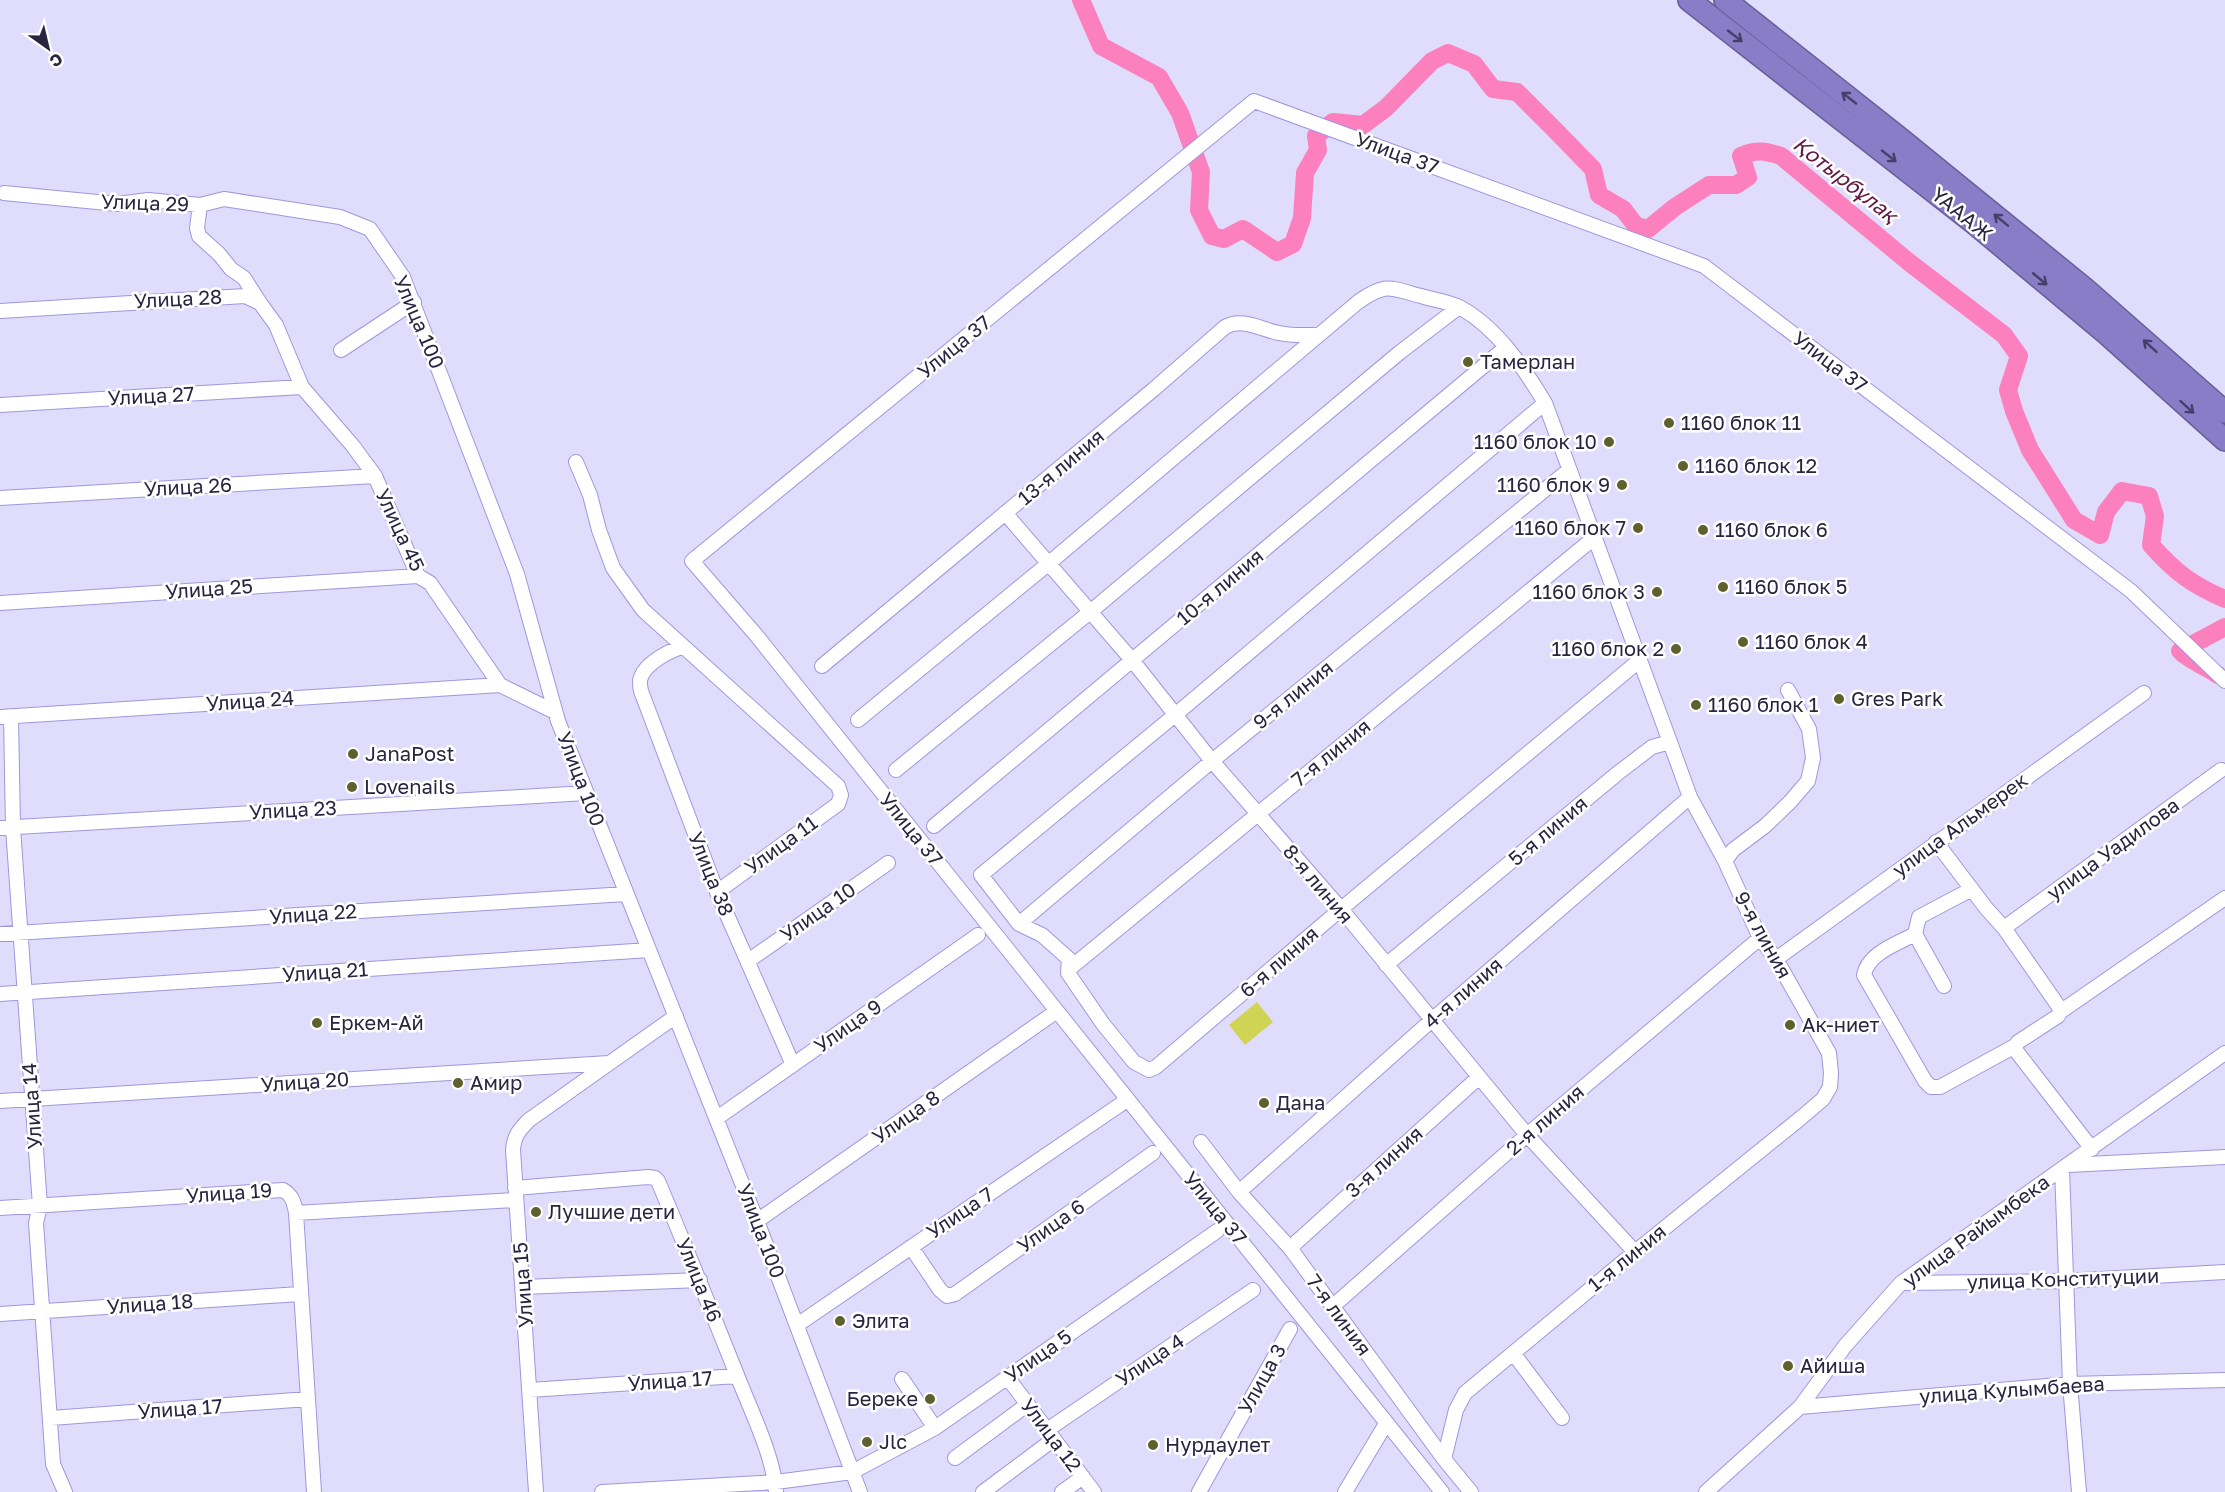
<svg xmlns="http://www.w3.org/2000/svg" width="2225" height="1492" font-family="'Golos Text',sans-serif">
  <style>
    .green { fill: #d0d454 }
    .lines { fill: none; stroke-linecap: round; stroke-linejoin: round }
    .river { stroke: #fc7fbe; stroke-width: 18 }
    .minor-casing { stroke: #a196de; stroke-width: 16 }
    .highway-casing { stroke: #685e98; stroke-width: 24 }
    .minor { stroke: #fff; stroke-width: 14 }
    .highway { stroke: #8a7dc8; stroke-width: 21 }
    .oneway { stroke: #463f69 }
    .poi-dot { fill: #5e602d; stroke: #fff; stroke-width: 2 }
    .labels { text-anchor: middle; stroke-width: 5; stroke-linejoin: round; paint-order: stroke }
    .street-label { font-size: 20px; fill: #292440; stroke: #fff }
    .poi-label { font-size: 20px; fill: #292440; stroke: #fff; text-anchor: start }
    .water-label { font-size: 21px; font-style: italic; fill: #631641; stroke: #fff }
  </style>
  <rect width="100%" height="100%" fill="#e0dcfb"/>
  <path class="green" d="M 1257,1002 L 1273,1022 L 1245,1045 L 1229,1025 Z"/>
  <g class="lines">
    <path class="river" d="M 1081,0 L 1101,46 L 1159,77 L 1180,113 L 1201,172 L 1199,210 L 1212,236 L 1224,239 L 1243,229 L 1277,252 L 1293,244 L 1302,218 L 1305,173 L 1318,150 L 1316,136 L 1333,122 L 1363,125 L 1386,108 L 1432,61 L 1448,53 L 1474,64 L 1493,89 L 1517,92 L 1554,129 L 1593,169 L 1599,195 L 1623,209 L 1636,226 L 1648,229 L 1675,207 L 1709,185 L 1736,185 L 1748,177 L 1741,156 C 1756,149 1766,151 1781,156 L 1910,263 L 2004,335 L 2019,356 L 2008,390 L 2014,411 L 2030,450 L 2074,520 L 2100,535 L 2106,512 L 2122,491 L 2149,496 L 2155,516 L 2151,545 C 2175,572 2192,585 2225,599
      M 2218,675 C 2206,666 2191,662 2180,651 L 2225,627"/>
    <g class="minor-casing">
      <path id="minor" d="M 4,193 L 118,204 L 148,200 L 200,205 L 197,228 L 199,236 L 219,254 L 231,269 L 244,278 L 260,303
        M 200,205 L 224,199 L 340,217 L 370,229 L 403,277 L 517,574 L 558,721 L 757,1221 L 860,1492
        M 0,311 L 245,296 L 260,303 L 276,325 L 302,387 L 353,446 L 375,476 L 418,576 L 430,583 L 500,685 L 555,712
        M 341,350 L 414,302
        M 1545,403 L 1175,715 L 981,875 L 1019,924 L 1042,935 L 1069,959 L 1068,973 L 1103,1024 L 1134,1062 L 1149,1070 L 1156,1067 L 1341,909 L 1640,660
        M 0,405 L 302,387
        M 576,462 L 590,495 L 599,530 L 613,568 L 643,610 L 838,786 L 841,795 L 838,804 L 717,892
        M 0,498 L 375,476
        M 1005,513 L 1132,660 L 1212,761 L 1341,909 L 1527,1135 L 1635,1252
        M 0,603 L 418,576
        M 683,647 C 670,650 646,663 641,677 C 639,681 640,686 641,691 L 717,892 L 793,1065
        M 822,666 L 1154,389 L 1225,327 C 1242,317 1262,330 1279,333 C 1292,336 1305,335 1317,335
        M 11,716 L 13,828 L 40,1206 L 36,1223 L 53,1464 L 65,1492
        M 0,717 L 500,685
        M 858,720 L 1048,564 L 1358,302 C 1386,282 1390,288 1421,296 C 1434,300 1450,302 1461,308 C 1497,328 1524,368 1545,403 L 1670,742
        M 896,770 L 1090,612 L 1399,353 L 1459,307
        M 934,826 L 1505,348
        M 0,828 L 586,793
        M 1936,842 L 1986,908 L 2004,928 L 2059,1007 L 2060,1012 L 2058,1016 L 2018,1042 L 2015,1046 L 2017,1052 L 2092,1149
        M 1725,861 L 1733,850 L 1765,826 L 1790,802 L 1808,781 L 1813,758 L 1809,729 L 1788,690
        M 1972,889 L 1919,917 L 1915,934 C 1897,944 1868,953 1864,975 L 1925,1081 L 1931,1087 L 1940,1087 L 2015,1046
        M 1019,924 L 1212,761 L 1569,470
        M 2004,928 L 2221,770
        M 0,934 L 626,894
        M 1915,934 L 1944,986
        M 1776,959 L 2144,693
        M 748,961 L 888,863
        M 1386,965 L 1618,773 L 1652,747 L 1670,742 L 1690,797 L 1725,861 L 1760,938 L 1776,959 L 1829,1053 L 1831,1073 L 1830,1087 L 1823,1099 L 1802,1117 L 1635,1252 L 1465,1393 L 1456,1410 L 1444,1459
        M 1069,969 L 1594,538
        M 0,994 L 649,950
        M 2060,1012 L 2225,898
        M 0,1101 L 609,1063
        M 717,1118 L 978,935
        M 1201,1142 L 1239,1192 L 1290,1248 L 1444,1459 L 1471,1492
        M 2068,1165 L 2225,1157
        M 2062,1169 L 2070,1384 L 2079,1492
        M 515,1188 L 648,1177 L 655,1178 L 658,1181 C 686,1247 712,1313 739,1380 C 752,1413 774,1458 776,1492
        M 1239,1192 L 1433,1019 L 1690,797
        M 0,1208 L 283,1190 C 292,1195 294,1202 296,1213 L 516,1200
        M 296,1213 L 314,1492
        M 757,1221 L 1054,1013
        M 911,1247 L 940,1290 L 947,1296 L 955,1294 L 1153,1153
        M 1290,1248 L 1479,1077
        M 1901,1283 L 2065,1281 L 2225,1272
        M 523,1287 L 700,1280
        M 1333,1306 L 1527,1135 L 1760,938
        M 0,1314 L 300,1294
        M 797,1325 L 1124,1102
        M 1513,1353 L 1562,1418
        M 1007,1377 L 1094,1492
        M 902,1379 L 935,1428
        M 530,1390 L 737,1376
        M 1800,1407 L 2070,1384 L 2225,1380
        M 51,1418 L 308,1399
        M 1047,1430 L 1253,1290
        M 955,1458 L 1028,1404
        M 536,1492 L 513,1150 C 514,1136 519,1130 529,1120 L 676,1016
        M 602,1492 L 776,1482 L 852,1472 L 935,1428 L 1217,1231
        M 983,1492 L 1054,1439
        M 1062,1492 L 1083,1477
        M 1199,1492 L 1290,1329
        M 1345,1492 L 1384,1427
        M 1442,1492 L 756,635 L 692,561 L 1254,101 L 1704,266 L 2131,591 L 2225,681
        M 1706,1492 L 1800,1407 L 1845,1346 L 1901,1283 L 2225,1053"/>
    </g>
    <g class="highway-casing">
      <path id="highway" d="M 1689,0 L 1974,223 L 2107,334 L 2225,440
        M 1725,0 L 1898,137 L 2084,288 L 2225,412"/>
    </g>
    <use href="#minor" class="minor"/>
    <use href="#highway" class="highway"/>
  </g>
  <defs><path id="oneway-shaft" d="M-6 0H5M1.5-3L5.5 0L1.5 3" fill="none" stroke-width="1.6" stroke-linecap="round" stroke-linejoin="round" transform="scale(1.5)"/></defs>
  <g class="oneway">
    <use href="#oneway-shaft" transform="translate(1735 36) rotate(38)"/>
    <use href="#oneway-shaft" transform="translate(1849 98) rotate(-142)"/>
    <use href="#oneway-shaft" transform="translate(1889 156) rotate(38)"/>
    <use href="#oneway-shaft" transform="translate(2001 220) rotate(-141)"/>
    <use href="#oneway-shaft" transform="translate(2040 279) rotate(40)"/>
    <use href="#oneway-shaft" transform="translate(2150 346) rotate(-138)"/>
    <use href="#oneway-shaft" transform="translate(2187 407) rotate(42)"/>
  </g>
  <g class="poi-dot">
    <circle cx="1468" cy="362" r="6"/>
    <circle cx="1669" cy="423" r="6"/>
    <circle cx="1609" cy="442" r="6"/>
    <circle cx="1683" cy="466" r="6"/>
    <circle cx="1622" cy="485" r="6"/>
    <circle cx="1638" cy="528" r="6"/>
    <circle cx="1703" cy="530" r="6"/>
    <circle cx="1723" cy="587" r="6"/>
    <circle cx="1657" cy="592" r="6"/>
    <circle cx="1743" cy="642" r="6"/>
    <circle cx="1676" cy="649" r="6"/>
    <circle cx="1839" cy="699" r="6"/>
    <circle cx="1696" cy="705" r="6"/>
    <circle cx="353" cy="754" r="6"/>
    <circle cx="352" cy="787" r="6"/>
    <circle cx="317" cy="1023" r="6"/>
    <circle cx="1790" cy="1025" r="6"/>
    <circle cx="458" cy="1083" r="6"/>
    <circle cx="1264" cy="1103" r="6"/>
    <circle cx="536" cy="1212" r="6"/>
    <circle cx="840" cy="1321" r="6"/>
    <circle cx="1788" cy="1366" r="6"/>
    <circle cx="930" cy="1399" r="6"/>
    <circle cx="867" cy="1442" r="6"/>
    <circle cx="1153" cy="1445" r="6"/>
  </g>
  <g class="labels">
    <g class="street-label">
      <text transform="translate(1397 153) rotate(20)" y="7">Улица 37</text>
      <text transform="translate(145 203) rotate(2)" y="7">Улица 29</text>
      <text transform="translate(1962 214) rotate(39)" y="7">ҮАААЖ</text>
      <text transform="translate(178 299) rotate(-3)" y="7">Улица 28</text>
      <text transform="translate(419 322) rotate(67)" y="7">Улица 100</text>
      <text transform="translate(954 347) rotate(-39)" y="7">Улица 37</text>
      <text transform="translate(1830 362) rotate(37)" y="7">Улица 37</text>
      <text transform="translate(151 396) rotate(-3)" y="7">Улица 27</text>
      <text transform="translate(1061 467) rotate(-40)" y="7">13-я линия</text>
      <text transform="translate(188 487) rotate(-3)" y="7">Улица 26</text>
      <text transform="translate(400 530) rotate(65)" y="7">Улица 45</text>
      <text transform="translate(1220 587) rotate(-40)" y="7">10-я линия</text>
      <text transform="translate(209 589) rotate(-4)" y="7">Улица 25</text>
      <text transform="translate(1293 695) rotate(-39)" y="7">9-я линия</text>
      <text transform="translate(250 701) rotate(-4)" y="7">Улица 24</text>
      <text transform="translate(1331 753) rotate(-39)" y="7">7-я линия</text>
      <text transform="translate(581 779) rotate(69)" y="7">Улица 100</text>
      <text transform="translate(293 810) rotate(-3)" y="7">Улица 23</text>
      <text transform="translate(1960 825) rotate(-36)" y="7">улица Альмерек</text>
      <text transform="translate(911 829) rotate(51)" y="7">Улица 37</text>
      <text transform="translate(1548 831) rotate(-40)" y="7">5-я линия</text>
      <text transform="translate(781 845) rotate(-36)" y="7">Улица 11</text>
      <text transform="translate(2113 849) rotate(-36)" y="7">улица Уадилова</text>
      <text transform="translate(711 874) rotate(68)" y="7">Улица 38</text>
      <text transform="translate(1318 884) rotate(50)" y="7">8-я линия</text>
      <text transform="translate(818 912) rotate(-35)" y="7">Улица 10</text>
      <text transform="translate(313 914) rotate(-4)" y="7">Улица 22</text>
      <text transform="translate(1763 935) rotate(61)" y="7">9-я линия</text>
      <text transform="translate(1279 962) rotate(-41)" y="7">6-я линия</text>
      <text transform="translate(325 972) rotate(-4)" y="7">Улица 21</text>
      <text transform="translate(1463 993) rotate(-41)" y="7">4-я линия</text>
      <text transform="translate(848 1026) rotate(-35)" y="7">Улица 9</text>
      <text transform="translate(305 1082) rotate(-4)" y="7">Улица 20</text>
      <text transform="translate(32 1106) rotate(-94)" y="7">Улица 14</text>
      <text transform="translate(906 1117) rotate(-35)" y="7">Улица 8</text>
      <text transform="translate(1545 1120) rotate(-41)" y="7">2-я линия</text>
      <text transform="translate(1384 1162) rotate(-42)" y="7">3-я линия</text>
      <text transform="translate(229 1193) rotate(-4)" y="7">Улица 19</text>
      <text transform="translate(1215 1208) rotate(51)" y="7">Улица 37</text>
      <text transform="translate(960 1213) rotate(-34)" y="7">Улица 7</text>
      <text transform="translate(1051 1226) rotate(-35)" y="7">Улица 6</text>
      <text transform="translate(761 1231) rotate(69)" y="7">Улица 100</text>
      <text transform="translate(1976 1231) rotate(-36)" y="7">улица Райымбека</text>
      <text transform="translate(1627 1258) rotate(-39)" y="7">1-я линия</text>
      <text transform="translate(2063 1279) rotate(-2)" y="7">улица Конституции</text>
      <text transform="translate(699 1280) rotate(68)" y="7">Улица 46</text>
      <text transform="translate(523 1285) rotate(-94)" y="7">Улица 15</text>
      <text transform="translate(150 1304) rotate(-4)" y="7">Улица 18</text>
      <text transform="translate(1339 1315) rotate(54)" y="7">7-я линия</text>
      <text transform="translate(1038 1356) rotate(-35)" y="7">Улица 5</text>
      <text transform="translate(1150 1360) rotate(-34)" y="7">Улица 4</text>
      <text transform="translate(1262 1379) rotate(-61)" y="7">Улица 3</text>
      <text transform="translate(670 1381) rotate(-4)" y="7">Улица 17</text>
      <text transform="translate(2012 1390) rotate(-4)" y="7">улица Кулымбаева</text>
      <text transform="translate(180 1409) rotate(-4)" y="7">Улица 17</text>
      <text transform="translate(1051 1435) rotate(53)" y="7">Улица 12</text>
    </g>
    <g class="poi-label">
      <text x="1480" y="369">Тамерлан</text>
      <text x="1681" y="430">1160 блок 11</text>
      <text x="1597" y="449" text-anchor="end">1160 блок 10</text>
      <text x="1695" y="473">1160 блок 12</text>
      <text x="1610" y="492" text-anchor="end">1160 блок 9</text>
      <text x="1626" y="535" text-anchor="end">1160 блок 7</text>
      <text x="1715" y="537">1160 блок 6</text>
      <text x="1735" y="594">1160 блок 5</text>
      <text x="1645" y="599" text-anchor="end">1160 блок 3</text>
      <text x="1755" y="649">1160 блок 4</text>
      <text x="1664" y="656" text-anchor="end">1160 блок 2</text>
      <text x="1851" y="706">Gres Park</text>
      <text x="1708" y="712">1160 блок 1</text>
      <text x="365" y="761">JanaPost</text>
      <text x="364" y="794">Lovenails</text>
      <text x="329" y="1030">Еркем-Ай</text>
      <text x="1802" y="1032">Ак-ниет</text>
      <text x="470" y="1090">Амир</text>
      <text x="1276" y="1110">Дана</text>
      <text x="548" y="1219">Лучшие дети</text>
      <text x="852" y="1328">Элита</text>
      <text x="1800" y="1373">Айиша</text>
      <text x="918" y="1406" text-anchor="end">Береке</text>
      <text x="879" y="1449">Jlc</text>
      <text x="1165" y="1452">Нурдаулет</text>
    </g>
    <g class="water-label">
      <text transform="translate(1845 180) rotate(38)" y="7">Қотырбұлақ</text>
    </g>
  </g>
  <g transform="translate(48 48) rotate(146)" stroke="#ffffff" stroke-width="4.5" paint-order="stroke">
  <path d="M0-4.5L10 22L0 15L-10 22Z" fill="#292440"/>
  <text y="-9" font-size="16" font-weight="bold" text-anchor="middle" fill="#292440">С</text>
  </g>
</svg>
